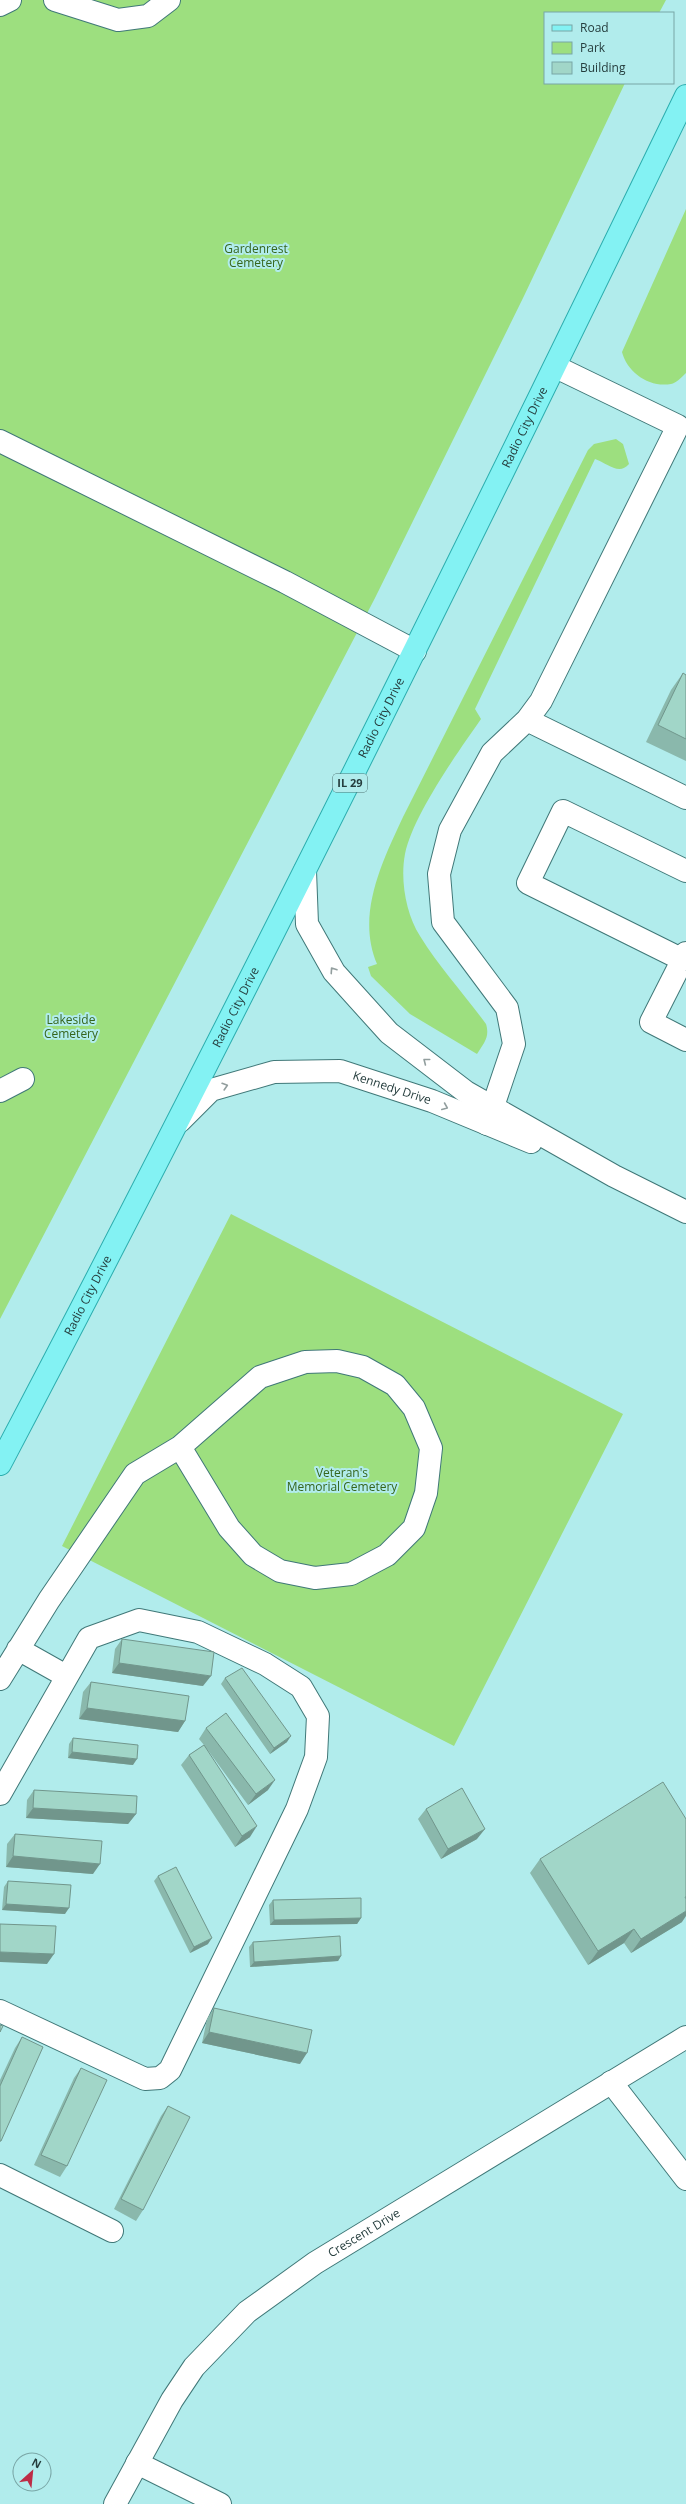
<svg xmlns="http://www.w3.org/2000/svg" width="686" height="2504" font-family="'Open Sans',sans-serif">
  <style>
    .green { fill: #9ddf7f }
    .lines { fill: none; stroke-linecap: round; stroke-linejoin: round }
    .service-casing { stroke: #407878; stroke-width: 24 }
    .minor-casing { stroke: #407878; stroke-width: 24 }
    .primary-casing { stroke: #2cadae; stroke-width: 24 }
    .service { stroke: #fff; stroke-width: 22 }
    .minor { stroke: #fff; stroke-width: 22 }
    .primary { stroke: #83f2f3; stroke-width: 22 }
    .wall { fill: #8ab8ac }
    .shaded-wall { fill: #71968c }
    .building { fill: #a1d6c8; stroke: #71968c }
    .oneway { stroke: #929e9e }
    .labels { text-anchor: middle; stroke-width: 4; stroke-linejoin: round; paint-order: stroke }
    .shield { fill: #b1ecec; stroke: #4f7272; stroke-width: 1 }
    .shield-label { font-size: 11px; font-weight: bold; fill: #253d3d }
    .park-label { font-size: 12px; fill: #36651c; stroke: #b1ecec }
    .street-label { font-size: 12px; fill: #253d3d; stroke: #b1ecec }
  </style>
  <rect width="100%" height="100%" fill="#b1ecec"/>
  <path class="green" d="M 0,0 L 666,0 L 659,13 L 545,13 L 545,83 L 625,83 L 524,296 L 375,598 L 0,1319 Z
    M 686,209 L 686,373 C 682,377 676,383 671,384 C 649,388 627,372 622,352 Z
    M 616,439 L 623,444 L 629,464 C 619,476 607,463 595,459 L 475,709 L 481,719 C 458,752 413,815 405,854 C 400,880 406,914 420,936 C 439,967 465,995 486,1024 C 490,1037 484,1043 477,1054 L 410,1014 L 371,976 L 368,967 L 377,964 C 356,915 382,862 403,817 L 588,450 L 594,444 Z
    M 231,1214 L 623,1414 L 454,1746 L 62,1546 Z"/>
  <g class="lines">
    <g class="service-casing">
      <path id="service" d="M 55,0 L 118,20 L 148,16 L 169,0
        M 0,5 L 10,0
        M 0,441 L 285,582 L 415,651
        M 527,720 L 686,798
        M 686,953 L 651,1022 L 686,1040
        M 683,960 L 528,883 L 563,811 L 686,871
        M 0,1091 L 23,1079
        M 487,1124 L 514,1044 L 507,1008 L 443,922 L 439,874 L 450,830 L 492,753 L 527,720 L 541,701 L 678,426 L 556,367
        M 18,1649 L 66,1676
        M 0,1679 L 49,1600 L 135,1474 L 180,1447 L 260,1377 L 305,1362 L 337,1361 L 363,1367 L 395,1385 L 414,1408 L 431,1448 L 426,1493 L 414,1528 L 387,1555 L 351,1574 L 315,1578 L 280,1571 L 253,1555 L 229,1528 L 180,1447
        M 0,1794 L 89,1638 L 139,1620 L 198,1632 L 265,1664 L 301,1687 L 318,1716 L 316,1757 L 297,1809 L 170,2070 L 160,2078 L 145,2079 L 0,2011
        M 0,2175 L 112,2231"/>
    </g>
    <g class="minor-casing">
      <g id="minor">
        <path d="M 305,871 L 307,924 L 334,972 L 389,1033 L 466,1092 L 614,1176 L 686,1212"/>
        <path id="s1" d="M 180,1121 L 211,1090 L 274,1072 L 340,1071 L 432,1101 L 531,1142"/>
        <path d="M 611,2082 L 686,2179"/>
        <path d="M 137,2463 L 220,2504"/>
        <path id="s2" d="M 115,2504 L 172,2400 L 194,2367 L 247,2312 L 315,2263 L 686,2037"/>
      </g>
    </g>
    <g class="primary-casing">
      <g id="primary">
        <path id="s3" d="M 0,1464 C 238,1012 464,555 686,96"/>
      </g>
    </g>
    <use href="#service" class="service"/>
    <use href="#minor" class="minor"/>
    <use href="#primary" class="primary"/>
  </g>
  <path class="wall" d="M 683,673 L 686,675 L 686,761 L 646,742 L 671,690 Z
    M 122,1639 L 203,1686 L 112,1673 L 115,1649 Z
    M 225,1678 L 287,1742 L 270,1754 L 221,1684 Z
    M 91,1682 L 185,1721 L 178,1732 L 79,1719 L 83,1692 Z
    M 206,1728 L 268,1790 L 248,1805 L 207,1749 L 250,1837 L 235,1847 L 181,1765 L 189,1755 L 204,1745 L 199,1739 Z
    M 73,1738 L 133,1765 L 68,1758 L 69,1744 Z
    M 34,1790 L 136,1814 L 128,1824 L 26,1818 L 27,1800 Z
    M 426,1809 L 477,1839 L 441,1859 L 418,1819 Z
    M 15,1834 L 93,1874 L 6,1867 L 7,1844 Z
    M 540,1859 L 682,1922 L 631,1953 L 624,1943 L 588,1965 L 530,1873 Z
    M 158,1876 L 208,1944 L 190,1953 L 154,1881 Z
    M 8,1881 L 65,1914 L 2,1910 L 4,1887 Z
    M 273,1900 L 361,1918 L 357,1924 L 270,1925 L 269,1905 Z
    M 253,1942 L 341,1956 L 338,1961 L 250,1967 L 249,1947 Z
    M 214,2008 L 300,2064 L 202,2043 L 207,2019 Z
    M 22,2037 L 1,2141 L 0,2142 L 0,2080 L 15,2048 Z
    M 81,2068 L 67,2166 L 60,2177 L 34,2165 L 74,2078 Z
    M 168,2106 L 143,2210 L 136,2221 L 114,2209 L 161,2116 Z"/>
  <path class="shaded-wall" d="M 119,1663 L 211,1676 L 203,1686 L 112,1673 Z
    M 87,1708 L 185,1721 L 178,1732 L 79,1719 Z
    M 291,1736 L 287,1742 L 270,1754 L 274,1748 Z
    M 72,1752 L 137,1759 L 133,1765 L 68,1758 Z
    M 275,1780 L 268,1790 L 248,1805 L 256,1794 Z
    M 33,1808 L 136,1814 L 128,1824 L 26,1818 Z
    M 257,1826 L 250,1837 L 235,1847 L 242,1836 Z
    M 485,1829 L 477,1839 L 441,1859 L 448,1849 Z
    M 13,1856 L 100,1864 L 93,1874 L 6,1867 Z
    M 6,1904 L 69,1908 L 65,1914 L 2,1910 Z
    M 686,1911 L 686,1916 L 682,1922 L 631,1953 L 641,1939 Z
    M 361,1918 L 357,1924 L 270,1925 L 274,1920 Z
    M 634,1929 L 624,1943 L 588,1965 L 598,1951 Z
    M 212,1938 L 208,1944 L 190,1953 L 194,1947 Z
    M 0,1952 L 54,1954 L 47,1964 L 0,1962 Z
    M 341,1956 L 338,1961 L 250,1967 L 254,1962 Z
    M 209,2032 L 307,2053 L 300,2064 L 202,2043 Z"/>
  <path class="building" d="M 683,673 L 686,675 L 686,739 L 658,725 Z
    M 122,1639 L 214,1652 L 211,1676 L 119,1663 Z
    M 242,1668 L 291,1736 L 274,1748 L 225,1678 Z
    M 91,1682 L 189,1696 L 185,1721 L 87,1708 Z
    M 226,1713 L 275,1780 L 256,1794 L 206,1728 Z
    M 73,1738 L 138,1745 L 137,1759 L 72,1752 Z
    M 204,1745 L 257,1826 L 242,1836 L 189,1755 Z
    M 663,1782 L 686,1819 L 686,1897 L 685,1897 L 686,1899 L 686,1911 L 641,1939 L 634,1929 L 598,1951 L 540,1859 Z
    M 462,1788 L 485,1829 L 448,1849 L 426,1809 Z
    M 34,1790 L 137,1796 L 136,1814 L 33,1808 Z
    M 15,1834 L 102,1841 L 100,1864 L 13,1856 Z
    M 176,1867 L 212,1938 L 194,1947 L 158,1876 Z
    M 8,1881 L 71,1885 L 69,1908 L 6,1904 Z
    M 361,1898 L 361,1918 L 274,1920 L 273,1900 Z
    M 0,1924 L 56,1926 L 54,1954 L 0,1952 Z
    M 340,1936 L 341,1956 L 254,1962 L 253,1942 Z
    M 214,2008 L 312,2030 L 307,2053 L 209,2032 Z
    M 0,2025 L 3,2026 L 0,2032 Z
    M 22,2037 L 43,2047 L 1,2141 L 0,2141 L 0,2086 Z
    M 81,2068 L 107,2080 L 67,2166 L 41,2155 Z
    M 168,2106 L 190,2117 L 143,2210 L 121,2199 Z"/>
  <defs><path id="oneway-chevron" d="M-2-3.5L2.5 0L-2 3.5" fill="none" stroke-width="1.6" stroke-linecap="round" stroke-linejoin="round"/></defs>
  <g class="oneway">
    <use href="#oneway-chevron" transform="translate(333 970) rotate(-124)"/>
    <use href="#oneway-chevron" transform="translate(426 1061) rotate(-142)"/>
    <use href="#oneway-chevron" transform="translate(225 1086) rotate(-17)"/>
    <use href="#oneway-chevron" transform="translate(445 1107) rotate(23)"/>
  </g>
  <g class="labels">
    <rect class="shield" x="333" y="774" width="34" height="18" rx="3"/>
    <g class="shield-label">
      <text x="350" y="787">IL 29</text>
    </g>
    <g class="park-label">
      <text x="256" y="253">Gardenrest<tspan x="256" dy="14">Cemetery</tspan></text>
      <text x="71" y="1024">Lakeside<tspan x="71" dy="14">Cemetery</tspan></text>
      <text x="342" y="1477">Veteran's<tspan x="342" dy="14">Memorial Cemetery</tspan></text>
    </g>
    <g class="street-label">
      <text dy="4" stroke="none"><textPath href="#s3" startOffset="1162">Radio City Drive</textPath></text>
      <text dy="4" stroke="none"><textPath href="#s3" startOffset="838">Radio City Drive</textPath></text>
      <text dy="4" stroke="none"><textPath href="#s3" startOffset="514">Radio City Drive</textPath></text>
      <text dy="4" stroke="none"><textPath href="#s1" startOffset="230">Kennedy Drive</textPath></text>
      <text dy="4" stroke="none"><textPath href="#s3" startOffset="190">Radio City Drive</textPath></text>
      <text dy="4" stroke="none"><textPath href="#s2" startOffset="376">Crescent Drive</textPath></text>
    </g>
  </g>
  <rect x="544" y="12" width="130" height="72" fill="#b1ecec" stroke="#79a6a6"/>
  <rect x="552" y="25" width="20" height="6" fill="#83f2f3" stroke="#79a6a6"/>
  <text x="580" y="32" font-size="12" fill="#253d3d">Road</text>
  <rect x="552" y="42" width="20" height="12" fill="#9ddf7f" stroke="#79a6a6"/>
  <text x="580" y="52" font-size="12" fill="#253d3d">Park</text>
  <rect x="552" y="62" width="20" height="12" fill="#a1d6c8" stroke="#79a6a6"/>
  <text x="580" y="72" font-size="12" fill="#253d3d">Building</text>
  <g transform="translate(32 2472) rotate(27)"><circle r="19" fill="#b1ecec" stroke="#79a6a6"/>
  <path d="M0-3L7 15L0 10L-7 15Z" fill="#bd2c46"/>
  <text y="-6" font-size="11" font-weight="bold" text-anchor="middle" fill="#253d3d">N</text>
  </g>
</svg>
